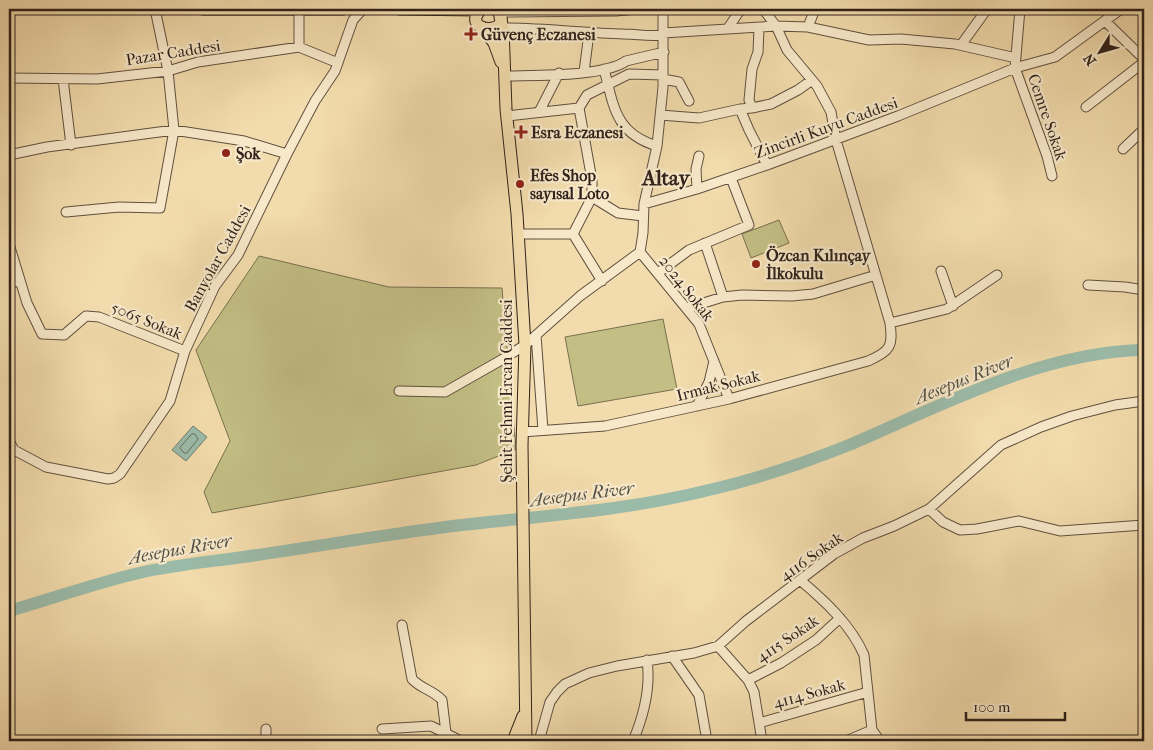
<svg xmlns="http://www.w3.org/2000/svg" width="1153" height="750" font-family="'IM FELL French Canon',serif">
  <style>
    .green { fill: #c2be84; stroke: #797050 }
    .water { fill: #9bbba9; stroke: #707e70 }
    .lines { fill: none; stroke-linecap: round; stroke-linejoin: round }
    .shore { stroke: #666e62; stroke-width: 1 }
    .river { stroke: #9bbba9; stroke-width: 12 }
    .minor-casing { stroke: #60503f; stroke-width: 11 }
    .major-casing { stroke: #30221b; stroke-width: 13 }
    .minor { stroke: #f7e8c9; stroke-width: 9 }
    .major { stroke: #f2dbac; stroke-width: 11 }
    .poi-dot { fill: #8f2418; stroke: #f7e8c9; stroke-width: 2 }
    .labels { text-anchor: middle; stroke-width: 4.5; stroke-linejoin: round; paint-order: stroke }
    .poi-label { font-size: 16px; font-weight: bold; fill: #30221b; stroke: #f7e8c9; text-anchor: start }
    .street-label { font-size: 16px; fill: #30221b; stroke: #f7e8c9 }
    .water-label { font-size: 18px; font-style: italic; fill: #505046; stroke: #f7e8c9 }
    .district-label { font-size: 21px; font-weight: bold; fill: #30221b; stroke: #f7e8c9 }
  </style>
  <rect width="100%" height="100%" fill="#f2dbac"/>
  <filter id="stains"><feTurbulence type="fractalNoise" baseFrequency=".004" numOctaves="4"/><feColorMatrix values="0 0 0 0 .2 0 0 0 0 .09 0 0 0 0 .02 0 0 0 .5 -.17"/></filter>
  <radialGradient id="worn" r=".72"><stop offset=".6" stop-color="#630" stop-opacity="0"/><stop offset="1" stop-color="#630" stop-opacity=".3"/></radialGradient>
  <path class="green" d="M 779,220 L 789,243 L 751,258 L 742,234 Z
    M 259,256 L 389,287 L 502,288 L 516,449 L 476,465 L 212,513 L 204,492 L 230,441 L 196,350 Z
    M 663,319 L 677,389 L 578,406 L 565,337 Z"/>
  <path class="water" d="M 193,426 L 207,437 L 186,461 L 172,450 Z"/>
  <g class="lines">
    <path class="shore" d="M 192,434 L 195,434 L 198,439 L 187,453 L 184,453 L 180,448 Z"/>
    <path class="river" d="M 9,611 C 52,599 95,583 139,573 C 173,565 208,562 243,557 C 313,547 383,535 453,526 C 539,516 625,511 709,490 C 757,479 804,463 849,445 C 940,406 1044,351 1144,350"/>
    <g class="minor-casing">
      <path id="minor" d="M 299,9 L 299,47
        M 619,9 L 616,11 L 636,9
        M 1020,9 L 1015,68 L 1047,156 L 1052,176
        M 499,12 L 616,11
        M 1105,21 L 1144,59
        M 808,27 L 815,9
        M 503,28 C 544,28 584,33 624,34 C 638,34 649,37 663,35
        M 728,28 L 741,9
        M 663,33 L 776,26 L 808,27 L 869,40 L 901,39 L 955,44 L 1016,58
        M 961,45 L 987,9
        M 604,69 C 614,107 615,133 657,146
        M 584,72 L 589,33
        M 505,76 C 534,75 604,77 626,61 L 664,52
        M 9,78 L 97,79 L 168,71 L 198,62 L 299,47 L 338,63
        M 63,79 L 71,145
        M 663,79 L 679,82 L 689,101
        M 1086,107 L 1144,62
        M 579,108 L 592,180 L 592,197 L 573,234 L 602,281
        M 579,108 L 587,95 L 629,74 L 663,75
        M 752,108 L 749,100 L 752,69 L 758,52 L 759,28
        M 740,109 L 749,130 L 767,165
        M 539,112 L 559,73
        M 660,115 L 699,118 L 740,109 L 752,108 L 771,104 L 798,90 L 812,80
        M 507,116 L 579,108
        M 1123,149 L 1144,129
        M 9,155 L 47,147 L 174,130 L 244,141 L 287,154
        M 697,189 L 696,169 L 699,156
        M 592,197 L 618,213 L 643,216
        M 644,204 L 697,189 L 767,165 L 898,116 L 1015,68 L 1055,57 L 1121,9
        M 66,212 L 119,207 L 160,208 L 174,130 L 168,71 L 155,9
        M 518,234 L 573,234
        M 705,243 L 723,297
        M 9,244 L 27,303 L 42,334 L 64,335 L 86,316 L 99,317 L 185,351
        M 640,252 L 699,324 L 729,399
        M 941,271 L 953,306
        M 658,273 L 689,250 L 749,225 L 731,178
        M 9,283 L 20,281
        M 1088,285 L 1125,287 L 1144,290
        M 687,308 L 723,297 L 742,295 L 792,296 L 813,294 L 876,275
        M 890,323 L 947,309 L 997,275
        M 536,335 L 543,430
        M 399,391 L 445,392 L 503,359 L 525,345 L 580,296 L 640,252 L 643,233 L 644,204 L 657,146 L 663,87 L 663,13
        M 697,406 L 709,382 L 714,361
        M 522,432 L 605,426 L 729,399 L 868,361 C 891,351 893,346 890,323 L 836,140 L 831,112 L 817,86 L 787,50 L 776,26 L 763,9
        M 9,441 L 14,450 L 46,467 L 108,479 L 114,478 L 120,474 L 170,401 L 185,351 L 215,286 L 238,255 L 287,154 L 315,101 L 335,71 L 353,20 L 363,9
        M 929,509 L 1001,445 L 1041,427 L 1072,416 L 1115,405 L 1144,401
        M 800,580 C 825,601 851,625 864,655 L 872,730 L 880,741
        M 402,625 L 412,679 C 421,689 433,690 442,700 L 447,741
        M 718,646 L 748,680 L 754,692 L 762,741
        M 672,656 L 699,695 L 707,741
        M 748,680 L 781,663 L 816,640 L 840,618
        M 759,723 L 868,692
        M 382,729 L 431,726 L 461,741
        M 266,741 L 266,729
        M 539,741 L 550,702 L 557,692 L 565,684 L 589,673 L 617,666 L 694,653 L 718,646 L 746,621 L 834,554 L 863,538 L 894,526 L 929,509 L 943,522 L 960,530 L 977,529 L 1019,521 L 1060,531 L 1144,525
        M 633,741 C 644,715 651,688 647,660
        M 846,741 L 872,730"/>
    </g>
    <g class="major-casing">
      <path id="major" d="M 203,9 L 343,9
        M 399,9 L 480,10
        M 481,9 C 458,35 519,35 496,9
        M 500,17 L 503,28 L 506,109 L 517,214 L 525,345 L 522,445 L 526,741
        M 482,27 L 494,43 L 501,62
        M 513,741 L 523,716"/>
    </g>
    <use href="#minor" class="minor"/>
    <use href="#major" class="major"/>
  </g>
  <g class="poi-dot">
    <path d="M468.5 26.5h5v5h5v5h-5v5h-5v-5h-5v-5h5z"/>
    <path d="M518.5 124.5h5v5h5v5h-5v5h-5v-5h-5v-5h5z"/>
    <circle cx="226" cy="153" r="5"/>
    <circle cx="520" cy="184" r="5"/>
    <circle cx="756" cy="264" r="5"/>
  </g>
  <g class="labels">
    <g class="poi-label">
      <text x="481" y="40">Güvenç Eczanesi</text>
      <text x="531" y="138">Esra Eczanesi</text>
      <text x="236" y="159">Şok</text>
      <text x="530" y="181">Efes Shop<tspan x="530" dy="18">sayısal Loto</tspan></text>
      <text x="766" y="261">Özcan Kılınçay<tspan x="766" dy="18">İlkokulu</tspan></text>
    </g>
    <g class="street-label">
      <text transform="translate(173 52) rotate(-9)" y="6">Pazar Caddesi</text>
      <text transform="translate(1048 117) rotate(71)" y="6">Cemre Sokak</text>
      <text transform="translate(826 127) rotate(-20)" y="6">Zincirli Kuyu Caddesi</text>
      <text transform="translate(217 258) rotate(-61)" y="6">Banyolar Caddesi</text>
      <text transform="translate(687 288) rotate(52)" y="6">2024 Sokak</text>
      <text transform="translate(147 320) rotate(22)" y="6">5065 Sokak</text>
      <text transform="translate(718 385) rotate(-14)" y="6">Irmak Sokak</text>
      <text transform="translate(506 391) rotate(-90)" y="6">Şehit Fehmi Ercan Caddesi</text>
      <text transform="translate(811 556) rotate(-35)" y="6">4116 Sokak</text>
      <text transform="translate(787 638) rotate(-34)" y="6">4115 Sokak</text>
      <text transform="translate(809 693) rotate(-15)" y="6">4114 Sokak</text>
    </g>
    <g class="water-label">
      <text transform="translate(964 379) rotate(-22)" y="6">Aesepus River</text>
      <text transform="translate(582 494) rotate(-7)" y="6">Aesepus River</text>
      <text transform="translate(180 549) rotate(-10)" y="6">Aesepus River</text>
    </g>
    <g class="district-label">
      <text x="666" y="185">Altay</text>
    </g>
  </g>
  <rect width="1153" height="750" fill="none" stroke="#f2dbac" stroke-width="30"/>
  <rect x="10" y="10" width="1133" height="730" fill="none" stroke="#30221b" stroke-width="2.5"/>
  <rect x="15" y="15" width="1123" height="720" fill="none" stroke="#30221b"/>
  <g transform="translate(1100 52) rotate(233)" stroke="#f7e8c9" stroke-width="4" paint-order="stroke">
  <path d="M0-4L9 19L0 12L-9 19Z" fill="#30221b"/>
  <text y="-8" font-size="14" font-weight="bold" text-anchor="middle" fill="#30221b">N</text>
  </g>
  <path d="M966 712v8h99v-8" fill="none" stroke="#30221b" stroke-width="2.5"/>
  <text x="973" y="712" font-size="15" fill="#30221b" stroke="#f7e8c9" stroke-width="4" paint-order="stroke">100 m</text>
  <rect width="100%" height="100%" filter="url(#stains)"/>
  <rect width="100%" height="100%" fill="url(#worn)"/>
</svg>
